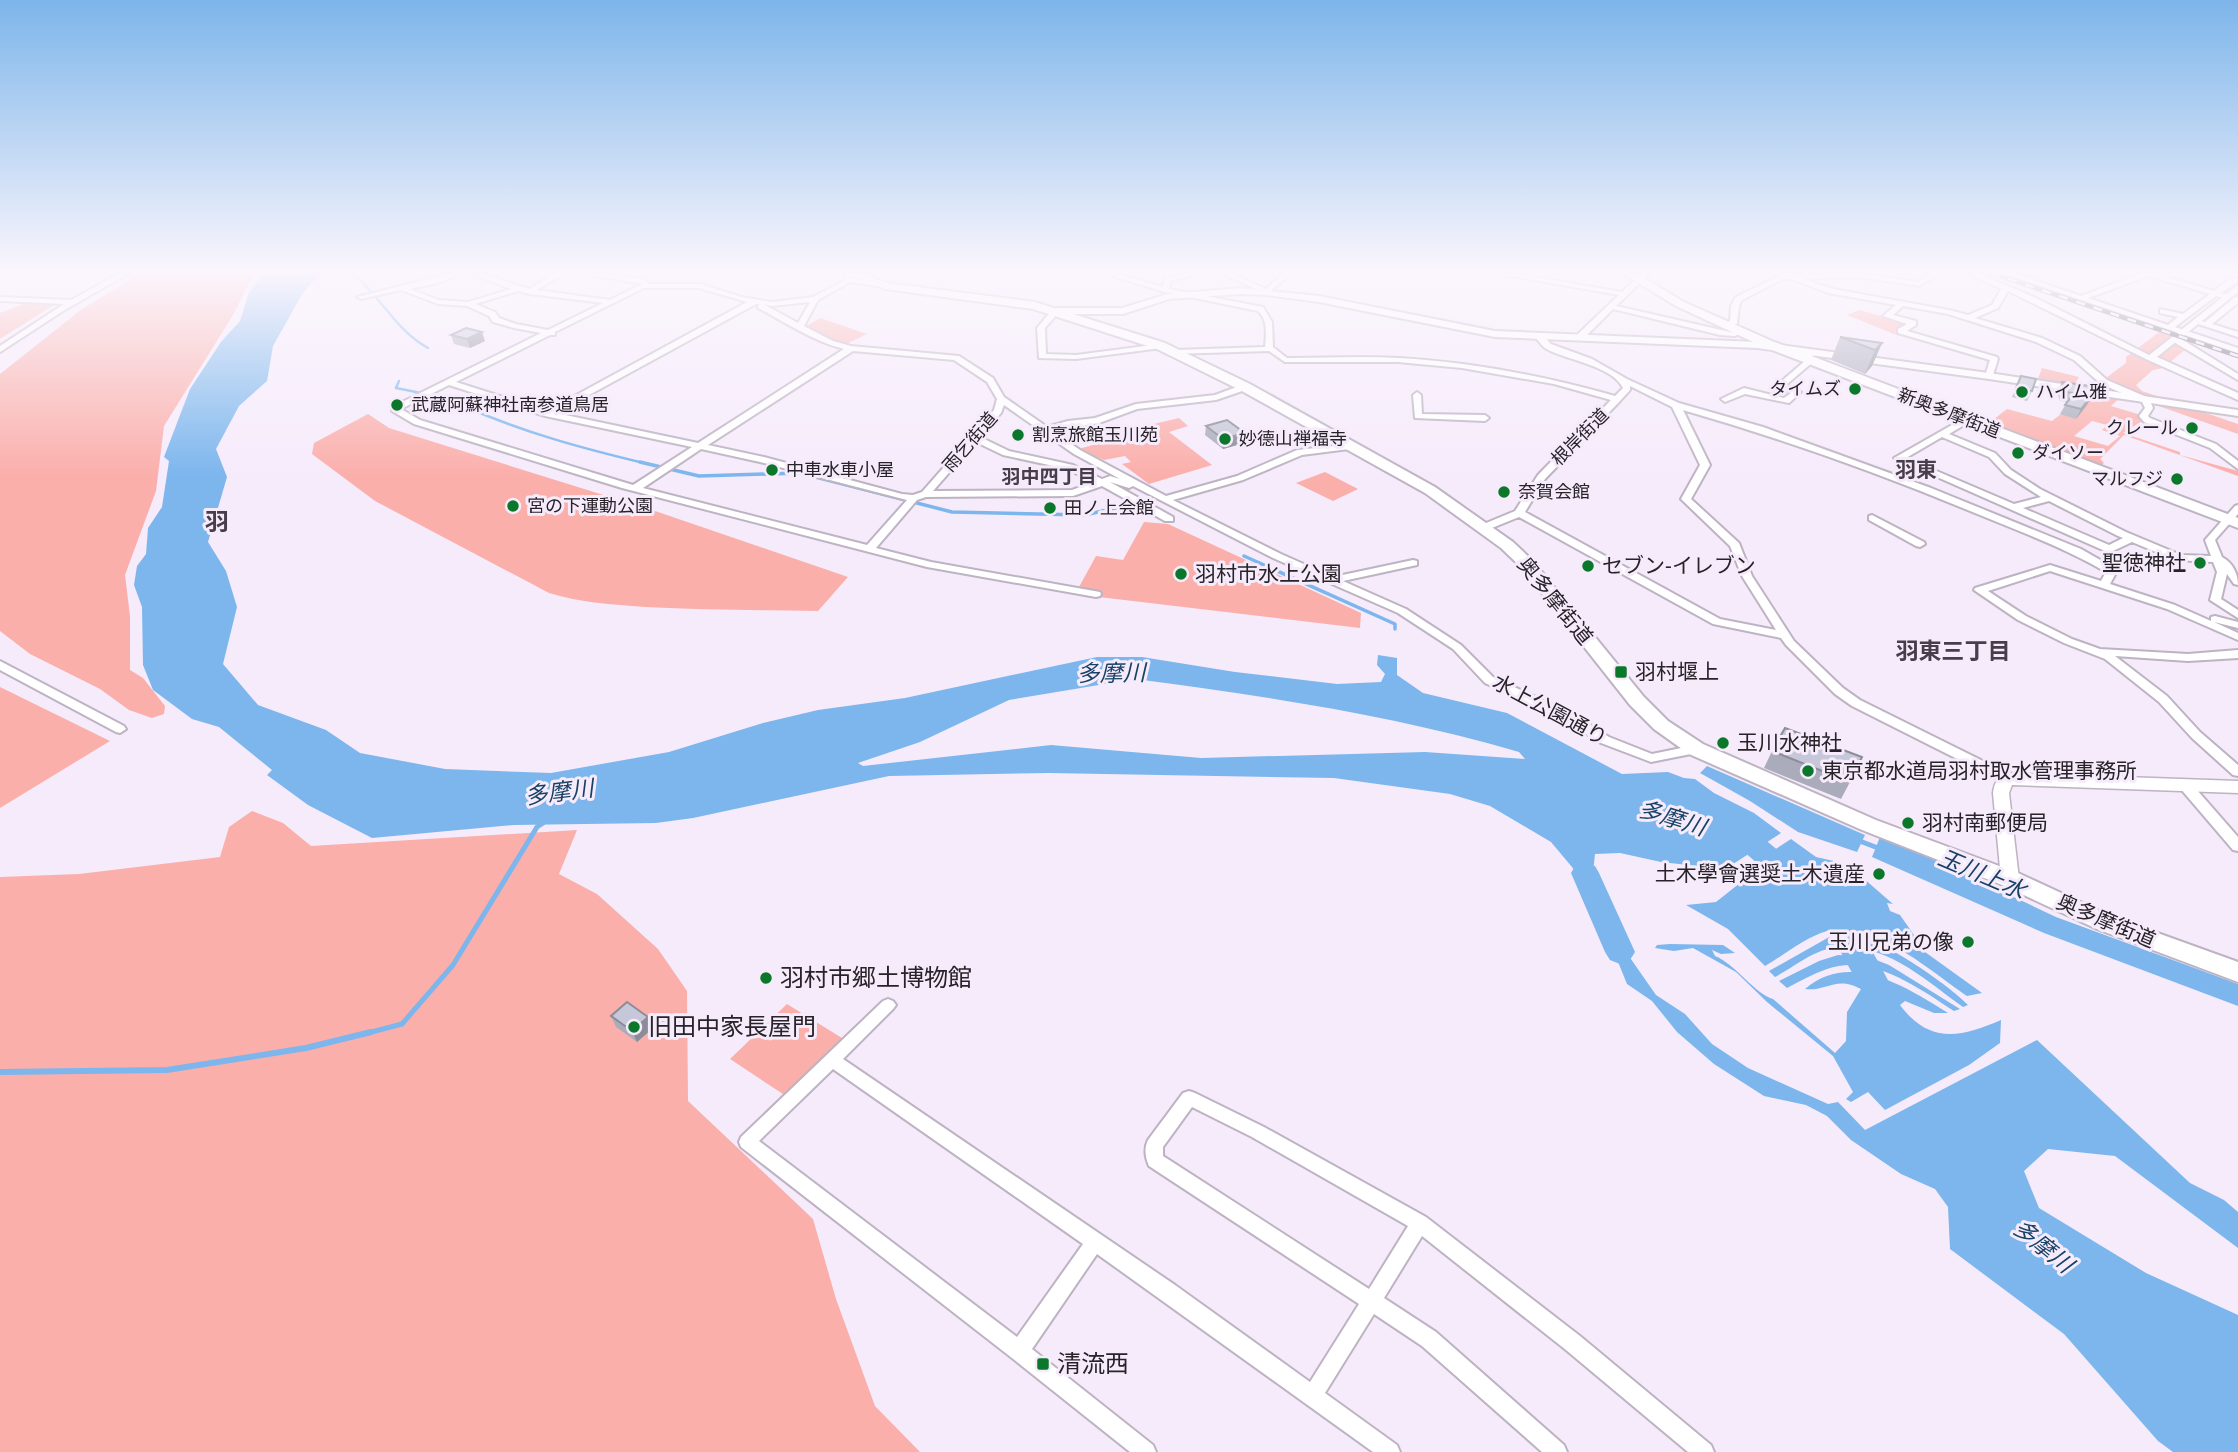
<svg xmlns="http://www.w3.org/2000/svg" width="2238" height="1452" font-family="'Open Sans','Noto Sans JP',sans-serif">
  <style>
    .green { fill: #faafab; fill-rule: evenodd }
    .water { fill: #7cb6ed; fill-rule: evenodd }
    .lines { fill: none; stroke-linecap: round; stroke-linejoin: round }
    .stream-far3 { stroke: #7cb6ed; stroke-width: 2.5 }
    .stream-far2 { stroke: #7cb6ed; stroke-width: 3.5 }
    .stream-far1 { stroke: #7cb6ed; stroke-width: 5 }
    .stream { stroke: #7cb6ed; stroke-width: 6 }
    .river { fill: #7cb6ed; fill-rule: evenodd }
    .minor-casing { stroke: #bdb3c2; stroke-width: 4 }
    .tertiary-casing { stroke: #bdb3c2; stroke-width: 4 }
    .secondary-casing { stroke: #bdb3c2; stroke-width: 3 }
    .primary-casing { stroke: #bdb3c2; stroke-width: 4 }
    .minor { fill: #fff; fill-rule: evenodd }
    .tertiary { fill: #fff; fill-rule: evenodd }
    .secondary { fill: #fff; fill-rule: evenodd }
    .primary { fill: #fff; fill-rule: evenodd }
    .rail-casing { stroke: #79727b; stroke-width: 4.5 }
    .rail { stroke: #f6ebfb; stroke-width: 2.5; stroke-dasharray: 9; stroke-linecap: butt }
    .wall { fill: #aaacbb }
    .shaded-wall { fill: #8b8c98 }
    .building { fill: #c6c8d9; stroke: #8b8c98; stroke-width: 2 }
    .poi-dot { fill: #0b772a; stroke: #f6ebfb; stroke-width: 2.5 }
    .labels { text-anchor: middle; stroke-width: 6; stroke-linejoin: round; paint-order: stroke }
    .far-poi-label { font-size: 18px; fill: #272328; stroke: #f6ebfb; text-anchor: start }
    .far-street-label { font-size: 18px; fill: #272328; stroke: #f6ebfb }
    .far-neighbourhood-label { font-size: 19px; font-weight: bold; fill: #463e4a; stroke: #f6ebfb }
    .far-quarter-label { font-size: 21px; font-weight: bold; fill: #463e4a; stroke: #f6ebfb }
    .poi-label { font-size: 21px; fill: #272328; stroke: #f6ebfb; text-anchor: start }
    .street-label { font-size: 21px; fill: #272328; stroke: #f6ebfb }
    .neighbourhood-label { font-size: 23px; font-weight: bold; fill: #463e4a; stroke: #f6ebfb }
    .water-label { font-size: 23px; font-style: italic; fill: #174165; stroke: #f6ebfb }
    .quarter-label { font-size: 24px; font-weight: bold; fill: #463e4a; stroke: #f6ebfb }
    .near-poi-label { font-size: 24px; fill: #272328; stroke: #f6ebfb; text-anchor: start }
  </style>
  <rect width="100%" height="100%" fill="#f6ebfb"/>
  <path class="green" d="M 141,273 L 257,273 L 250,281 L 233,315 L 164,426 L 156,491 L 125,575 L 130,616 L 130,670 L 143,678 L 165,706 L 164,714 L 152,718 L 129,710 L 100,689 L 30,654 L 0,631 L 0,374 L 82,309 Z
    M 31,301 L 57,303 L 0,339 L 0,313 Z
    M 1859,310 L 1904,322 L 1906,324 L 1895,332 L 1899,336 L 1847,315 Z
    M 820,318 L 867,334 L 844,345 L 803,328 Z
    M 2159,332 L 2193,343 L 2163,368 L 2153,370 L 2136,385 L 2142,391 L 2238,424 L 2238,434 L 2136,398 L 2121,397 L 2111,406 L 2141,415 L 2144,420 L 2123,433 L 2180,452 L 2180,455 L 2238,471 L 2238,476 L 2124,435 L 2100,459 L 2104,463 L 2101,465 L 1989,423 L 2007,409 L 2052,421 L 2091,390 L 2037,381 L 2042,368 L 2079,377 L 2075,384 L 2091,389 L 2126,363 L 2126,357 ZM 2092,421 L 2107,425 L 2102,430 L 2120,436 L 2108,446 L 2074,436 Z
    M 368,414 L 389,428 L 658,512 L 848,577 L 818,611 C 760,610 702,610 645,607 C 611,604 581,603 549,593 L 375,501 L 312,454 L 314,443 Z
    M 1179,418 L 1188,426 L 1169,432 L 1212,465 L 1149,484 L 1122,464 L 1131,462 L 1125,456 L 1104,460 L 1078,449 L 1119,438 L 1116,433 Z
    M 1325,472 L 1358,489 L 1333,501 L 1296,483 Z
    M 1144,522 L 1168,524 L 1361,613 L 1360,628 L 1099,597 L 1100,591 L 1079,587 L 1096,556 L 1123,560 Z
    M 0,687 L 110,741 L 0,808 Z
    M 252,811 L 283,823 L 311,846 L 577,830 L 559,874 L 597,894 L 658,949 L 687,991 L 688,1101 L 813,1219 L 836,1299 L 875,1406 L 920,1452 L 0,1452 L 0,877 L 79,874 L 220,857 L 229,827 Z
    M 787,1004 L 842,1038 L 786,1096 L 730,1059 Z"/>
  <path class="water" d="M 264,273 L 325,273 L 310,284 L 301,296 L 273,346 L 267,381 L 239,406 L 216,449 L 227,477 L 208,542 L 226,571 L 237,607 L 223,664 L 258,705 L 326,730 L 360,753 L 445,769 L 551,773 L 669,752 L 763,723 L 818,710 L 905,698 L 1097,657 L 1142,657 L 1235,672 L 1337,684 L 1381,682 L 1385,674 L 1377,665 L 1378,655 L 1397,658 L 1397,675 L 1423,693 L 1507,713 L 1622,774 L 1668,772 L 1684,778 L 1695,779 L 1714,793 L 1754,813 L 1781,833 L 1730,866 L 1715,868 L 1661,862 L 1620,853 L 1595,854 L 1593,872 L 1577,873 L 1551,842 L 1490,806 L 1450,794 L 1334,778 L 1049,773 L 889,776 L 693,818 L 656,823 L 514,825 L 372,838 L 308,805 L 267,775 L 272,770 L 219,727 L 192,719 L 153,690 L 143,665 L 142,607 L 134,585 L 137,566 L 146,554 L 148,528 L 162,507 L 169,461 L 164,457 L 190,389 L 221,342 L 240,321 L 249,292 ZM 1135,679 C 1264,696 1393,715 1519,752 L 1525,759 L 1425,752 L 1201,758 L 1051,745 L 863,766 L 858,763 L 920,742 L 1009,700 Z
    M 1707,766 L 1865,835 L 1857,852 L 1798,832 L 1750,801 L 1700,773 Z
    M 1880,837 L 1923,854 L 2056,917 L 2238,984 L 2238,1006 L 2044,933 L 1872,857 Z
    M 1791,839 L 1816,857 L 1847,864 L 1893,904 L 1887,903 L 1890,911 L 1900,915 L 1921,945 L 1915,946 L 1917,950 L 1925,952 L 1982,993 L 1967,996 C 1933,973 1870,917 1827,931 C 1806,937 1784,955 1765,966 L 1728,929 L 1686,905 L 1716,902 L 1745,879 L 1739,873 Z
    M 1831,936 C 1840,936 1849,935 1858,936 C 1885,941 1949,985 1968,1005 L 1963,1007 C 1924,979 1880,937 1828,949 C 1810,953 1792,968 1775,977 L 1769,971 Z
    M 1670,944 L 1723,945 L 1735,953 L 1721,954 L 1712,950 L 1715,956 C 1734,963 1755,994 1773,999 L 1835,1053 L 1846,1041 L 1847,1012 L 1861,989 C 1836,975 1826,992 1805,989 C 1850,950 1906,987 1948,1013 L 1934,1013 L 1905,1001 L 1900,1005 C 1930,1045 1961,1037 2001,1020 L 2000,1043 L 1969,1065 L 1885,1110 L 1868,1092 L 1851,1102 L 1846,1099 L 1853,1092 L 1833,1056 L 1767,1002 L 1736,972 L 1693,948 L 1674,951 L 1655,948 L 1657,945 Z
    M 1614,952 L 1626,952 L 1656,995 L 1685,1014 L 1712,1044 L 1748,1068 L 1828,1104 L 1838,1102 L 1865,1130 L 2037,1040 L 2190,1183 L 2224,1200 L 2238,1212 L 2238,1248 L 2115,1156 L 2048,1149 L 2024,1171 L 2039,1208 L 2146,1273 L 2238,1315 L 2238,1452 L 2173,1452 L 2158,1441 L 2064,1334 L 1950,1249 L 1948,1207 L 1935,1189 L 1901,1174 L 1851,1140 L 1827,1116 L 1806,1105 L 1764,1096 L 1714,1064 L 1677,1032 L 1652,1001 L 1627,984 Z
    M 1838,955 L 1866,956 L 1889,965 L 1960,1009 L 1954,1011 C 1919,988 1871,953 1827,969 C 1813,974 1800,981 1787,988 L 1779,981 L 1819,961 Z"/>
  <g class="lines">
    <path class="stream-far3" d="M 352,273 C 380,295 396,331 428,348
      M 399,381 L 396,388 L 461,401 L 466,407 C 525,433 585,449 648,464"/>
    <path class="stream-far2" d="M 640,462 L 699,476 L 800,473 L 952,512 L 1085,515 L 1137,503
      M 1244,556 L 1395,624 L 1395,629"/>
    <path class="stream-far1" d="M 1857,840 L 1878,848
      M 364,1034 L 402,1024 L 453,965 L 537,827 L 543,823"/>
    <path class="stream" d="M 0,1072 L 167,1070 L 306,1048 L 371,1032"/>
    <path class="river" d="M 1727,824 L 1757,833 L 1802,870 L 1806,877 L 1802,884 C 1776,892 1759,860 1738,848 C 1733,844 1724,843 1717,841 L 1714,834 L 1717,827 Z
      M 1585,863 L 1595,866 L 1599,873 L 1635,952 L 1630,960 L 1620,964 L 1610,960 L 1605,952 L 1571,873 L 1575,866 Z
      M 1822,892 C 1849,901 1886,975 1899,1002 L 1895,1011 L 1884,1015 L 1873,1011 L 1827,927 L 1808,903 L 1812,895 Z"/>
    <g class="minor-casing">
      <path id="minor" d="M 120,273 L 129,273 L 63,311 L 0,352 L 0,346 L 64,304 L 2,301 L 0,301 L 0,297 L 71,300 Z
        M 452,273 L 463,273 L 438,283 L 410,289 L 439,300 L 468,302 L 511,289 L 470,273 L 481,273 L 529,289 L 555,273 L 564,273 L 537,290 L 610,300 L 642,284 L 581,273 L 601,273 L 645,279 L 649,284 L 700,284 L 742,297 L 772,302 L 813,297 L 844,281 L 847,273 L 855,273 L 852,278 L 881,284 L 877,286 L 850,282 L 818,300 L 804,326 L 833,341 L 851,346 L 959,356 L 993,378 L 1004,397 L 1047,427 L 1068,421 L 1095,418 L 1136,404 L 1215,395 L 1242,385 L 1248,385 L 1248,389 L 1216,400 L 1137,409 L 1099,423 L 1052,431 L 1080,450 L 1166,496 L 1237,476 L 1297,450 L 1352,444 L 1354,446 L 1349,449 L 1302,455 L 1243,480 L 1173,500 L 1281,554 L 1333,577 L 1413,560 L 1417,561 L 1417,565 L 1343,581 L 1406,609 L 1461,645 L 1493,677 L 1576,716 L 1609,737 L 1652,754 L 1696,745 L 1702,749 L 1696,753 L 1651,762 L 1601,743 L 1568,722 L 1485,683 L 1453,649 L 1398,613 L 1273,558 L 1133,486 L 1129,488 L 1110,482 L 1173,517 L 1173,521 L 1165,521 L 1102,486 L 1073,496 L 926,497 L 917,500 L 876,548 L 931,562 L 1100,592 L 1101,594 L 1100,596 L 1096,597 L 927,567 L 622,488 L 414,424 L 392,411 L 392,407 L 541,333 L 514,328 L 493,322 L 489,316 L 467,306 L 438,304 L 401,290 L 361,299 L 357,297 ZM 644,288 L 699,288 L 747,302 L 547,411 L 456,382 L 550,335 L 555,335 L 555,332 ZM 518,291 L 530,294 L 603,303 L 548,330 L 516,324 L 499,318 L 495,312 L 475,304 ZM 810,302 L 798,323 L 765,305 L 772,306 ZM 756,304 L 759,304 L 758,308 C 787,323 812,341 844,349 L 698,443 L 556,413 ZM 853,351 L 954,360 L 987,382 L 997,399 L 994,410 L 922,492 L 913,495 L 902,494 L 764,457 L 708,445 ZM 449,385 L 545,416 L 692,447 L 633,485 L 420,420 L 401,409 ZM 1004,405 L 1074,454 L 1120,479 L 1110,476 L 1102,479 L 1073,465 L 1009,451 L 980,437 L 1001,413 ZM 976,442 L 1003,455 L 1067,469 L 1094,482 L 1072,490 L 933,491 ZM 701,449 L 760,462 L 907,500 L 867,545 L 643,488 Z
        M 1102,273 L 1114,273 L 1162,287 L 1165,278 L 1190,273 L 1203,273 L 1171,281 L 1169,289 L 1263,307 L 1272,322 L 1273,347 L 1287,358 C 1324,358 1362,356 1399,358 C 1472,362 1544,376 1615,396 L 1623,388 C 1612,365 1564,360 1545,348 C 1541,345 1537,339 1534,335 L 1541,333 L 1551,344 L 1592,359 L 1627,379 L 1679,403 L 1763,427 L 1931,488 L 2081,549 L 2116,569 L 2117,571 L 2110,584 L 2175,605 L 2211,621 L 2211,617 L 2215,616 L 2238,622 L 2238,628 L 2214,622 L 2238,633 L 2238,640 L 2167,609 L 2050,571 L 1988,591 L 2026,616 L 2072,639 L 2100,649 L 2188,654 L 2238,650 L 2238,658 L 2188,661 L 2115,656 L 2167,696 L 2200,732 L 2238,765 L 2238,776 L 2233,775 L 2192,738 L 2159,702 L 2105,659 L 2064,643 L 2018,620 L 1974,590 L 1975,588 L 2050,565 L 2101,581 L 2106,572 C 2063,547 2016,530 1970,511 C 1876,472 1780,438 1683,410 L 1710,465 L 1691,499 L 1739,543 L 1752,576 L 1794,641 L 1843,688 L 1860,700 L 2013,776 L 2014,779 L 2013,782 L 2003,782 L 1852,706 L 1835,694 L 1786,645 L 1781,638 L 1713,624 L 1519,517 L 1487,530 L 1479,530 L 1479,526 L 1515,511 L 1538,475 L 1611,400 L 1554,384 L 1462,368 L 1398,362 L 1285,362 L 1269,351 L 1172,354 L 1171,352 L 1175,350 L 1265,347 C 1266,334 1268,320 1258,311 L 1165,292 ZM 1630,386 L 1672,407 L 1700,465 L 1681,499 L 1730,546 L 1742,576 L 1776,630 L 1720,619 L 1525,512 L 1545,479 L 1620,401 L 1630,390 Z
        M 1221,273 L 1231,273 L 1266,289 L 1284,273 L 1292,273 L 1267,294 Z
        M 1494,273 L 1511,273 L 1622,292 L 1642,273 L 1650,273 L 1616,306 L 1739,334 L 1735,336 L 1720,335 L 1613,309 L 1584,338 L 1578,338 L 1578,334 L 1619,295 Z
        M 1785,273 L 1794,273 L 1792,275 L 1860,273 L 1918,282 L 1931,273 L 1940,273 L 1919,286 L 1859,277 L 1803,279 L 1833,289 L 1949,310 L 1968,315 L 1992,305 L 2001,289 L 1967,273 L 1977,273 L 2034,297 L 2155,358 L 2148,360 L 2008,291 L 1998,308 L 1975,318 L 2042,338 L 2080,356 L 2107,380 L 2149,398 L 2153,408 L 2148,416 L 2150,418 L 2216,444 L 2238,461 L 2238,469 L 2210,448 L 2144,422 L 2139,416 L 2145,408 L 2142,402 L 2101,384 L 2074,360 L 2036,342 L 1948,314 L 1903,306 L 1893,315 L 1916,321 L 1916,325 L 1907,331 L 1997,357 L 1998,359 L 1992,378 L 1985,376 L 1990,360 L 1898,333 L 1898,329 L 1907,324 L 1883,316 L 1896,305 L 1828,293 L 1792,279 L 1783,279 L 1742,300 L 1739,306 L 1737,324 L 1722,328 L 1722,324 L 1730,321 L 1731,306 L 1736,297 Z
        M 2002,273 L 2013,273 L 2081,296 L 2141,273 L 2154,273 L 2214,291 L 2231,278 L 2237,278 L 2237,282 L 2221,293 L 2229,295 L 2229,299 L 2216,296 L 2175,327 L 2238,348 L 2238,353 ZM 2148,276 L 2210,294 L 2183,314 L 2160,309 L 2160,313 L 2178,317 L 2168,325 L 2088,298 Z
        M 2235,297 L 2238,297 L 2238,303 L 2212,324 L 2238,332 L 2238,337 L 2192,322 L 2196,320 L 2205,322 Z
        M 1053,309 L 1060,311 L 1045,328 L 1046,354 L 1076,355 L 1161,344 L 1165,346 L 1161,348 L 1076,359 L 1039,358 L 1037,328 Z
        M 2172,337 L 2178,337 L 2238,374 L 2238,380 L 2172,341 Z
        M 1809,350 L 1816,352 L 1812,356 L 1814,361 L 1786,385 L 1801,392 L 1789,403 L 1745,394 L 1725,402 L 1721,399 L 1744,388 L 1784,398 L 1791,393 L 1776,386 L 1806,360 L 1804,355 Z
        M 1417,392 L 1421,395 L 1422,414 L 1485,415 L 1489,418 L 1485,421 L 1415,418 L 1413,395 Z
        M 1966,417 L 1970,420 L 1969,422 L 1949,434 L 1995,453 L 2011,470 L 2040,489 L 2126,532 L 2181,555 L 2211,556 L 2205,540 L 2235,506 L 2238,505 L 2238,514 L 2215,540 L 2222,557 C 2233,563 2238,574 2238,585 L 2234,584 L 2227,574 L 2221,599 L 2238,610 L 2238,618 L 2210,600 L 2217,572 L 2213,562 L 2175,560 L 2132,542 L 2113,551 L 2105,551 L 1894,458 ZM 1942,437 L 1989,457 L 2005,474 L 2041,497 L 2014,504 L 1906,458 ZM 2049,501 L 2118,536 L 2123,538 L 2109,545 L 2023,508 Z
        M 1872,515 L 1924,542 L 1925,544 L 1920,547 L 1916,546 L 1869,520 L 1869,516 Z
        M 0,661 L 124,726 L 126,729 L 120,733 L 116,732 L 0,670 Z
        M 2185,781 L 2190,782 L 2238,837 L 2238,851 L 2233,850 L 2180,788 L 2179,785 L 2180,782 Z
        M 888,999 L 893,1001 L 896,1005 L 893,1009 L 843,1059 L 1175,1285 L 1310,1382 L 1359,1304 L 1149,1166 C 1145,1157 1144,1148 1148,1140 L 1183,1093 L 1189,1091 L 1195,1093 L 1264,1127 L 1426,1217 L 1580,1336 L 1711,1445 L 1714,1452 L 1688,1452 L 1566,1350 L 1422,1236 L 1384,1298 L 1436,1332 L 1564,1445 L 1567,1452 L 1542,1452 L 1422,1346 L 1374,1314 L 1325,1393 L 1397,1445 L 1400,1452 L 1373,1452 L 1097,1254 L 1032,1349 L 1153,1445 L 1156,1452 L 1130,1452 L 1012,1358 L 741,1147 L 739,1142 L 741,1137 L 883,1001 ZM 833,1069 L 1083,1244 L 1017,1337 L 759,1141 ZM 1192,1107 L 1252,1137 L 1408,1226 L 1369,1289 L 1163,1156 L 1163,1147 Z"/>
    </g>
    <g class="tertiary-casing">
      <path id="tertiary" d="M 2230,273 L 2238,273 L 2238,276 L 2231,275 Z
        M 2238,285 L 2238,292 L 2157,357 L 2238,393 L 2238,400 L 2148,360 L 2148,356 Z
        M 1241,288 L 1319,296 L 1495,331 L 1757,342 L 1989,373 L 2238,410 L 2238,416 L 1989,379 L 1757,348 L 1495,337 L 1319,302 L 1267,295 L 1241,294 L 1169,299 L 1123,314 L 1056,314 L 1052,311 L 1056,308 L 1122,308 L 1168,294 Z"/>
    </g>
    <g class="secondary-casing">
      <path id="secondary" d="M 2008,773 L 2238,781 L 2238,793 L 2012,785 L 2009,793 L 2019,879 L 2016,884 L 2010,886 L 2004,884 L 2001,879 L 1993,793 C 1994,783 1998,776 2008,773 Z"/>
    </g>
    <g class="primary-casing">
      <path id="primary" d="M 846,273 L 862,273 L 887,283 L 1035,302 L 1165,343 L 1250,384 L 1435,487 L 1513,542 L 1533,561 L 1644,697 L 1668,721 L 1703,744 L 1876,820 L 2018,873 L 2113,917 L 2238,962 L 2238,982 L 2097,929 L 2002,885 L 1862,830 L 1689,754 L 1654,729 L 1630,705 L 1521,567 L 1501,548 L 1425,493 L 1240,390 L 1157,349 L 1033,309 L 885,289 Z
        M 1622,273 L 1636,273 L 1684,302 L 1772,341 L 2238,518 L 2238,528 L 1764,347 L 1676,306 Z"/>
    </g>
    <use href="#minor" class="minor"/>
    <use href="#tertiary" class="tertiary"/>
    <use href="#secondary" class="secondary"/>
    <use href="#primary" class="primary"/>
    <g class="rail-casing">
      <path id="rail" d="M 1991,273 L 2238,356"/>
    </g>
    <use href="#rail" class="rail"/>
  </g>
  <path class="wall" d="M 451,335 L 485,341 L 470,348 L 454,344 Z
    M 1840,337 L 1882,343 L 1872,366 L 1865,374 L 1831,360 Z
    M 2021,376 L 2032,391 L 2027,401 L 2012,397 Z
    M 2062,382 L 2092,395 L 2087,405 L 2076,419 L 2060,414 L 2067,402 L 2060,401 L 2057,392 Z
    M 1206,426 L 1245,433 L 1244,443 L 1223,449 L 1205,435 Z
    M 1772,751 L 1850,782 L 1841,799 L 1764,768 Z
    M 611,1016 L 648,1017 L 653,1028 L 637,1042 L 616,1027 Z"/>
  <path class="shaded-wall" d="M 482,332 L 485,341 L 470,348 L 467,339 Z
    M 1882,343 L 1872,366 L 1865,374 L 1875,350 Z
    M 2092,395 L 2087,405 L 2076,419 L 2081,409 Z
    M 1245,433 L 1244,443 L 1223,449 L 1223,439 Z
    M 648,1017 L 653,1028 L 637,1042 L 632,1031 Z"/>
  <path class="building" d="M 466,328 L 482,332 L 467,339 L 451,335 Z
    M 1840,337 L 1882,343 L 1875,350 Z
    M 2021,376 L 2036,379 L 2032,391 L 2016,388 Z
    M 2062,382 L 2089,386 L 2092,395 L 2081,409 L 2065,405 L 2074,393 L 2065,392 Z
    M 1227,420 L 1245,433 L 1223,439 L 1206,426 Z
    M 1785,728 L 1862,757 L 1850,782 L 1772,751 Z
    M 627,1002 L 648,1017 L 632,1031 L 611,1016 Z"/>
  <linearGradient id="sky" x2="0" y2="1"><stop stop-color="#7db5ea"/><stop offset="0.57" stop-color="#fbf6fd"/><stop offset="1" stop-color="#fbf6fd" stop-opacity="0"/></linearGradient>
  <rect width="2238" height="476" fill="url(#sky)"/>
  <g class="poi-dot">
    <circle cx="1855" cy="389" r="7"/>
    <circle cx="2022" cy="392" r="7"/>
    <circle cx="397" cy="405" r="7"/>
    <circle cx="2192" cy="428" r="7"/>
    <circle cx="1018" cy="435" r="7"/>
    <circle cx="1225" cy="439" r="7"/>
    <circle cx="2018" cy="453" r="7"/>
    <circle cx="772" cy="470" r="7"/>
    <circle cx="2177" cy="479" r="7"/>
    <circle cx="1504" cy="492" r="7"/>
    <circle cx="513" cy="506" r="7"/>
    <circle cx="1050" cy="508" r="7"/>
    <circle cx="2200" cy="563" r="7"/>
    <circle cx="1588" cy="566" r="7"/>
    <circle cx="1181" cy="574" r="7"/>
    <rect x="1614" y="665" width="14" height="14" rx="3.5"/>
    <circle cx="1723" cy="743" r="7"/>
    <circle cx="1808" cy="771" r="7"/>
    <circle cx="1908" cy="823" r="7"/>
    <circle cx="1879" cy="874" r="7"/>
    <circle cx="1968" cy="942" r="7"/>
    <circle cx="766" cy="978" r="7"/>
    <circle cx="634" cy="1027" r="7"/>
    <rect x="1036" y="1357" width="14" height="14" rx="3.5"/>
  </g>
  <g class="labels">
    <g class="far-poi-label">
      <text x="1841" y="395" text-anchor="end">タイムズ</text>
      <text x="2036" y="398">ハイム雅</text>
      <text x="411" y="411">武蔵阿蘇神社南参道鳥居</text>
      <text x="2178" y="434" text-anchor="end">クレール</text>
      <text x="1032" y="441">割烹旅館玉川苑</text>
      <text x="1239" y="445">妙德山禅福寺</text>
      <text x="2032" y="459">ダイソー</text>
      <text x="786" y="476">中車水車小屋</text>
      <text x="2163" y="485" text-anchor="end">マルフジ</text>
      <text x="1518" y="498">奈賀会館</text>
      <text x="527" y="512">宮の下運動公園</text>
      <text x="1064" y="514">田ノ上会館</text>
    </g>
    <g class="far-street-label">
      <text transform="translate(1949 413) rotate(21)" y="6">新奥多摩街道</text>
      <text transform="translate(1580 437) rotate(-45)" y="6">根岸街道</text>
      <text transform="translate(970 442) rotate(-49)" y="6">雨乞街道</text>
    </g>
    <g class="far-neighbourhood-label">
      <text x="1049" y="483">羽中四丁目</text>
    </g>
    <g class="far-quarter-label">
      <text x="1916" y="477">羽東</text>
    </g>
    <g class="poi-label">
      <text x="2186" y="570" text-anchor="end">聖徳神社</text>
      <text x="1602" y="573">セブン-イレブン</text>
      <text x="1195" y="581">羽村市水上公園</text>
      <text x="1635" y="679">羽村堰上</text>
      <text x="1737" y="750">玉川水神社</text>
      <text x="1822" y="778">東京都水道局羽村取水管理事務所</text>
      <text x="1922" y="830">羽村南郵便局</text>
      <text x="1865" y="881" text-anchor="end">土木學會選奨土木遺産</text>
      <text x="1954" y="949" text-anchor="end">玉川兄弟の像</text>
    </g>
    <g class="street-label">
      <text transform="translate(1555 601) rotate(51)" y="7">奥多摩街道</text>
      <text transform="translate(1550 710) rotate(28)" y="7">水上公園通り</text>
      <text transform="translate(2106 921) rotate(23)" y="7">奥多摩街道</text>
    </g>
    <g class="neighbourhood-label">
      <text x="1953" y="659">羽東三丁目</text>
    </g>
    <g class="water-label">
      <text transform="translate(1111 673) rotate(-1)" y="8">多摩川</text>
      <text transform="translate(559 792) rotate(-7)" y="8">多摩川</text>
      <text transform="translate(1672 818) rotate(17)" y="8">多摩川</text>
      <text transform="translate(1982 874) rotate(23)" y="8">玉川上水</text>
      <text transform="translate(2043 1246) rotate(39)" y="8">多摩川</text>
    </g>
    <g class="quarter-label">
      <text x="217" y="530">羽</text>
    </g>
    <g class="near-poi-label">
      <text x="780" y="986">羽村市郷土博物館</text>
      <text x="648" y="1035">旧田中家長屋門</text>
      <text x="1057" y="1372">清流西</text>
    </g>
  </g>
</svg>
